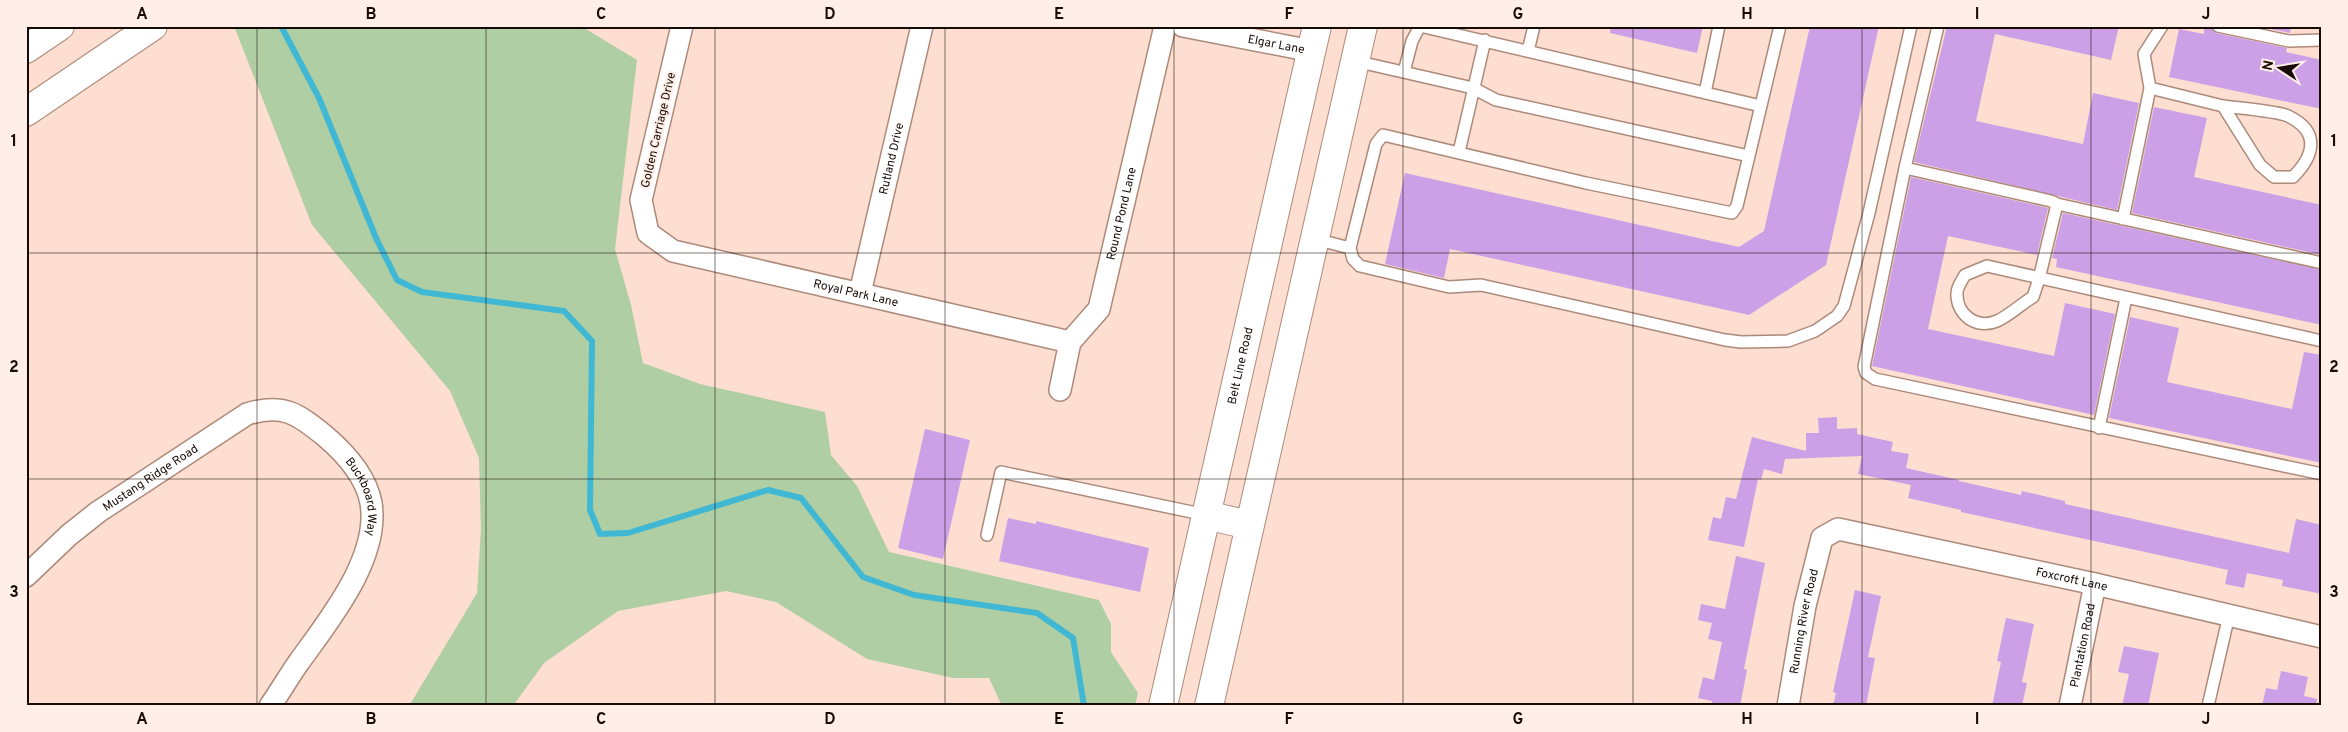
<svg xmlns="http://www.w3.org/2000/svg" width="2348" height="732" font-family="Overpass,sans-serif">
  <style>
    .green { fill: #b0cea3 }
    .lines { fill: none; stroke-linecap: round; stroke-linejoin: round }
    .stream { stroke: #40b7d3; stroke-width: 6 }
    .building { fill: #cca0e7 }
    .service-casing { stroke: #ad897a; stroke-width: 14 }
    .minor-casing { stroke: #ad897a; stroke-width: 24 }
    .secondary-casing { stroke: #ad897a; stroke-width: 30 }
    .primary-casing { stroke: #ad897a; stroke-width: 30 }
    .service { stroke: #fff; stroke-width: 11 }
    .minor { stroke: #fff; stroke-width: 21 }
    .secondary { stroke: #fff; stroke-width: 28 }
    .primary { stroke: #fff; stroke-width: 28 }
    .grid { fill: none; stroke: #170b06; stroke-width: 1; stroke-opacity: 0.55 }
    .labels { text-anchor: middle; stroke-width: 4; stroke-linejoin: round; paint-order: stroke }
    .street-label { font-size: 12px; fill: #170b06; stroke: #ffefe8 }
    .neatline { fill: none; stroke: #170b06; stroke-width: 2 }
    .grid-label { font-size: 16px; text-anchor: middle; font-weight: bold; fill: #170b06 }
  </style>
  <rect width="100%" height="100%" fill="#fdded0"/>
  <path class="green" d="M 234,26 L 581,26 L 637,60 L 615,249 L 631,305 L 643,363 L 700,384 L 825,412 L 831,455 L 857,486 L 889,552 L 1099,600 L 1111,624 L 1111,652 L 1138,693 L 1135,706 L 1002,706 L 989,678 L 953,678 L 867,659 L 776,602 L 726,591 L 618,611 L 544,663 L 513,706 L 409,706 L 477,593 L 481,529 L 479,458 L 450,391 L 312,225 Z"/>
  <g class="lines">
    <path class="stream" d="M 281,26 L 319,98 L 376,238 L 397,280 L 422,292 L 564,311 L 592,341 L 590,510 L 600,534 L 628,533 L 768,490 L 801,498 L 863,577 L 914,595 L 1037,613 L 1073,638 L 1084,706"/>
  </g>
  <path class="building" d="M 1611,26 L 1703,26 L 1697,53 L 1610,33 Z
    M 1810,26 L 1879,26 L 1826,265 L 1749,315 L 1450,249 L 1444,278 L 1385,264 L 1405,173 L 1739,247 L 1764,231 Z
    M 1947,26 L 2119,26 L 2111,60 L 1995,34 L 1976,121 L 2083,144 L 2093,93 L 2139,103 L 2117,210 L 1914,162 Z
    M 2204,26 L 2211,26 L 2216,33 L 2287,48 L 2286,52 L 2322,60 L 2322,109 L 2169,77 L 2179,29 L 2204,34 Z
    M 2255,26 L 2291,26 L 2290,33 Z
    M 2154,107 L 2207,118 L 2194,177 L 2322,205 L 2322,255 L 2132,213 Z
    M 1911,177 L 2048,208 L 2037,255 L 1948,236 L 1928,329 L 2054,356 L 2065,303 L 2115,314 L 2094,415 L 1872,366 Z
    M 2063,213 L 2322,270 L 2322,325 L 2056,267 L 2057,259 L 2052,258 Z
    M 2130,317 L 2179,328 L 2167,382 L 2292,409 L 2304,352 L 2322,355 L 2322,463 L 2109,418 Z
    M 1837,417 L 1837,429 L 1857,428 L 1857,434 L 1893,442 L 1891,451 L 1909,454 L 1906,468 L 1959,480 L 1959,481 L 2021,495 L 2022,491 L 2065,501 L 2065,504 L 2289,553 L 2296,519 L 2322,525 L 2322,594 L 2282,586 L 2283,580 L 2247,573 L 2244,588 L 2225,584 L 2228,570 L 1961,512 L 1961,510 L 1908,498 L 1911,485 L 1858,474 L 1862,456 L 1785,459 L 1782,474 L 1764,469 L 1761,480 L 1758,479 L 1744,547 L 1708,540 L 1713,517 L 1721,519 L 1726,497 L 1736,499 L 1752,437 L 1806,451 L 1806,433 L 1819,433 L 1818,418 Z
    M 925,429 L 970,440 L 943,559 L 898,548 Z
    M 1008,518 L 1036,524 L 1036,521 L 1149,548 L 1140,592 L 999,561 Z
    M 1736,556 L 1765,563 L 1744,669 L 1747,670 L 1740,706 L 1711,706 L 1712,701 L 1698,698 L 1703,677 L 1714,680 L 1722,642 L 1708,639 L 1712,623 L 1698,620 L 1701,604 L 1725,609 Z
    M 1855,590 L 1881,596 L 1868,657 L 1875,658 L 1866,706 L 1833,706 L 1836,693 L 1833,692 Z
    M 2006,618 L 2034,624 L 2022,682 L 2027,683 L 2022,706 L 1992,706 L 2001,662 L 1997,661 Z
    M 2124,646 L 2159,653 L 2148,706 L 2122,706 L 2129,674 L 2118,672 Z
    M 2281,671 L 2308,677 L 2304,696 L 2317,699 L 2316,706 L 2262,706 L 2266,688 L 2277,690 Z"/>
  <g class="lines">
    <g class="service-casing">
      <path id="service" d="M 1420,26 L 1761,106
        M 2218,26 L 2289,41 L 2322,40
        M 1528,51 L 1534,26
        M 1355,61 L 1473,88 L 1496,100 L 1749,156
        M 1404,72 L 1412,41 L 1420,26
        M 2150,88 L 2223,106 L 2260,165 L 2274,177 L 2293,177 C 2314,156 2321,132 2288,116 C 2277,111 2237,108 2223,106
        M 1705,93 L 1719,26
        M 1459,152 L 1485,40
        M 1905,168 L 1938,26
        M 2057,204 L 2322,263
        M 2123,219 L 2150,88 L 2144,54 L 2162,26
        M 1315,239 L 1350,248 L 1353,259 L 1360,266 L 1449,287 L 1481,285 L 1725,340 L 1741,342 L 1788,341 L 1815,331 L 1837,316 L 1844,306 L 1869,213 L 1911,26
        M 1350,248 L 1376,144 L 1383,135 L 1586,183 L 1732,213 L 1737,206 L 1780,26
        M 2322,341 L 1987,266 L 1965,275 C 1962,280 1957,287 1957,293 C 1956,314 1976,330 1997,321 C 2009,316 2021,304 2033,297 L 2039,279 L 2057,204 L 2051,201 L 1905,168 L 1864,367 L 1866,373 L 1875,379 L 2322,474
        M 2099,428 L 2126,298
        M 987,535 L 1001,472 L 1206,515
        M 2208,706 L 2229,615"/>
    </g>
    <g class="minor-casing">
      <g id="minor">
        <path id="s1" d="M 682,26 L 641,200 L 648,233 L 673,251 L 1070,342"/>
        <path id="s2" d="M 1183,26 L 1312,51"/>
        <path id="s3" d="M 860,293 L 922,26"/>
        <path id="s4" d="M 1060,390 L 1070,342 L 1099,309 L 1165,26"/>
        <path id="s5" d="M 26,576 L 69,535 L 98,512 L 247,414 C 282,403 297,413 325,436 C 345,453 366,476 371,503 C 380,558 329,620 299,662 C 289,676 280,692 270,706"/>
        <path id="s6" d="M 1788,706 L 1805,606 L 1822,538 L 1838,529 L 2095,584 L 2322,637"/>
        <path id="s7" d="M 2070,706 L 2095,584"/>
      </g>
    </g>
    <g class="secondary-casing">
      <path id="secondary" d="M 26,49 L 60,26
        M 26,112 L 153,26"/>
    </g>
    <g class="primary-casing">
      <g id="primary">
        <path d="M 1206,515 L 1249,525"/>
        <path id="s8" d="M 1163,706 L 1317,26"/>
        <path d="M 1209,706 L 1363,26"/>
      </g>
    </g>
    <use href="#service" class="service"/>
    <use href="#minor" class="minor"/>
    <use href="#secondary" class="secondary"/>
    <use href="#primary" class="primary"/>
  </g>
  <path class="grid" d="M 257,26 L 257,706M 486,26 L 486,706M 715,26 L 715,706M 945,26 L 945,706M 1174,26 L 1174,706M 1403,26 L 1403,706M 1633,26 L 1633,706M 1862,26 L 1862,706M 2091,26 L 2091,706M 26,253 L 2322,253M 26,479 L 2322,479"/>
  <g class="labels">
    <g class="street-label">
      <text dy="4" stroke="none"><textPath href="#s2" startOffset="95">Elgar Lane</textPath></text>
      <text transform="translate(658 130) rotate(-77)" y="4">Golden Carriage Drive</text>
      <text dy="4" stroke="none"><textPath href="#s3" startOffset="138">Rutland Drive</textPath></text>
      <text dy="4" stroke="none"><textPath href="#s4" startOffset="191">Round Pond Lane</textPath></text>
      <text dy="4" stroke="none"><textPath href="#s1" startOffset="431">Royal Park Lane</textPath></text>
      <text dy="4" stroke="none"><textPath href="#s8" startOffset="349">Belt Line Road</textPath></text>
      <text dy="4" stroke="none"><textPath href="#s5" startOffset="159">Mustang Ridge Road</textPath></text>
      <text dy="4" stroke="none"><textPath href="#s5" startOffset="435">Buckboard Way</textPath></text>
      <text dy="4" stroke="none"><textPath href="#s6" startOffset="429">Foxcroft Lane</textPath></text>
      <text dy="4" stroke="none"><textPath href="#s6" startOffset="86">Running River Road</textPath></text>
      <text dy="4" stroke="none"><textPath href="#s7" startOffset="62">Plantation Road</textPath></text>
    </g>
  </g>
  <rect width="2348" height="732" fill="none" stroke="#ffefe8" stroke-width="55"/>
  <g transform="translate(2280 68) rotate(282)" stroke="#ffefe8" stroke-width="4" paint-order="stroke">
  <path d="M0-4L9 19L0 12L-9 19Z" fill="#170b06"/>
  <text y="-8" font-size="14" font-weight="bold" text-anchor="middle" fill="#170b06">N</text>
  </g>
  <rect x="28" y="28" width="2292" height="676" class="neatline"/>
  <g class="grid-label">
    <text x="142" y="19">A</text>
    <text x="371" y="19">B</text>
    <text x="601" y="19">C</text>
    <text x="830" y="19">D</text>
    <text x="1059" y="19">E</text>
    <text x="1289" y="19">F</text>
    <text x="1518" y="19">G</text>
    <text x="1747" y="19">H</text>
    <text x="1977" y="19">I</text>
    <text x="2206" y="19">J</text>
    <text x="14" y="146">1</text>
    <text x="2334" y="146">1</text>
    <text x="14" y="372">2</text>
    <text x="2334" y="372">2</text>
    <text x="14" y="597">3</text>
    <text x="2334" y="597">3</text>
    <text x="142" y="724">A</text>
    <text x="371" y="724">B</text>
    <text x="601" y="724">C</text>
    <text x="830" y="724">D</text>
    <text x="1059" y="724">E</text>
    <text x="1289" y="724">F</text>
    <text x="1518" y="724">G</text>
    <text x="1747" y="724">H</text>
    <text x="1977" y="724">I</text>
    <text x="2206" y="724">J</text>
  </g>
</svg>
